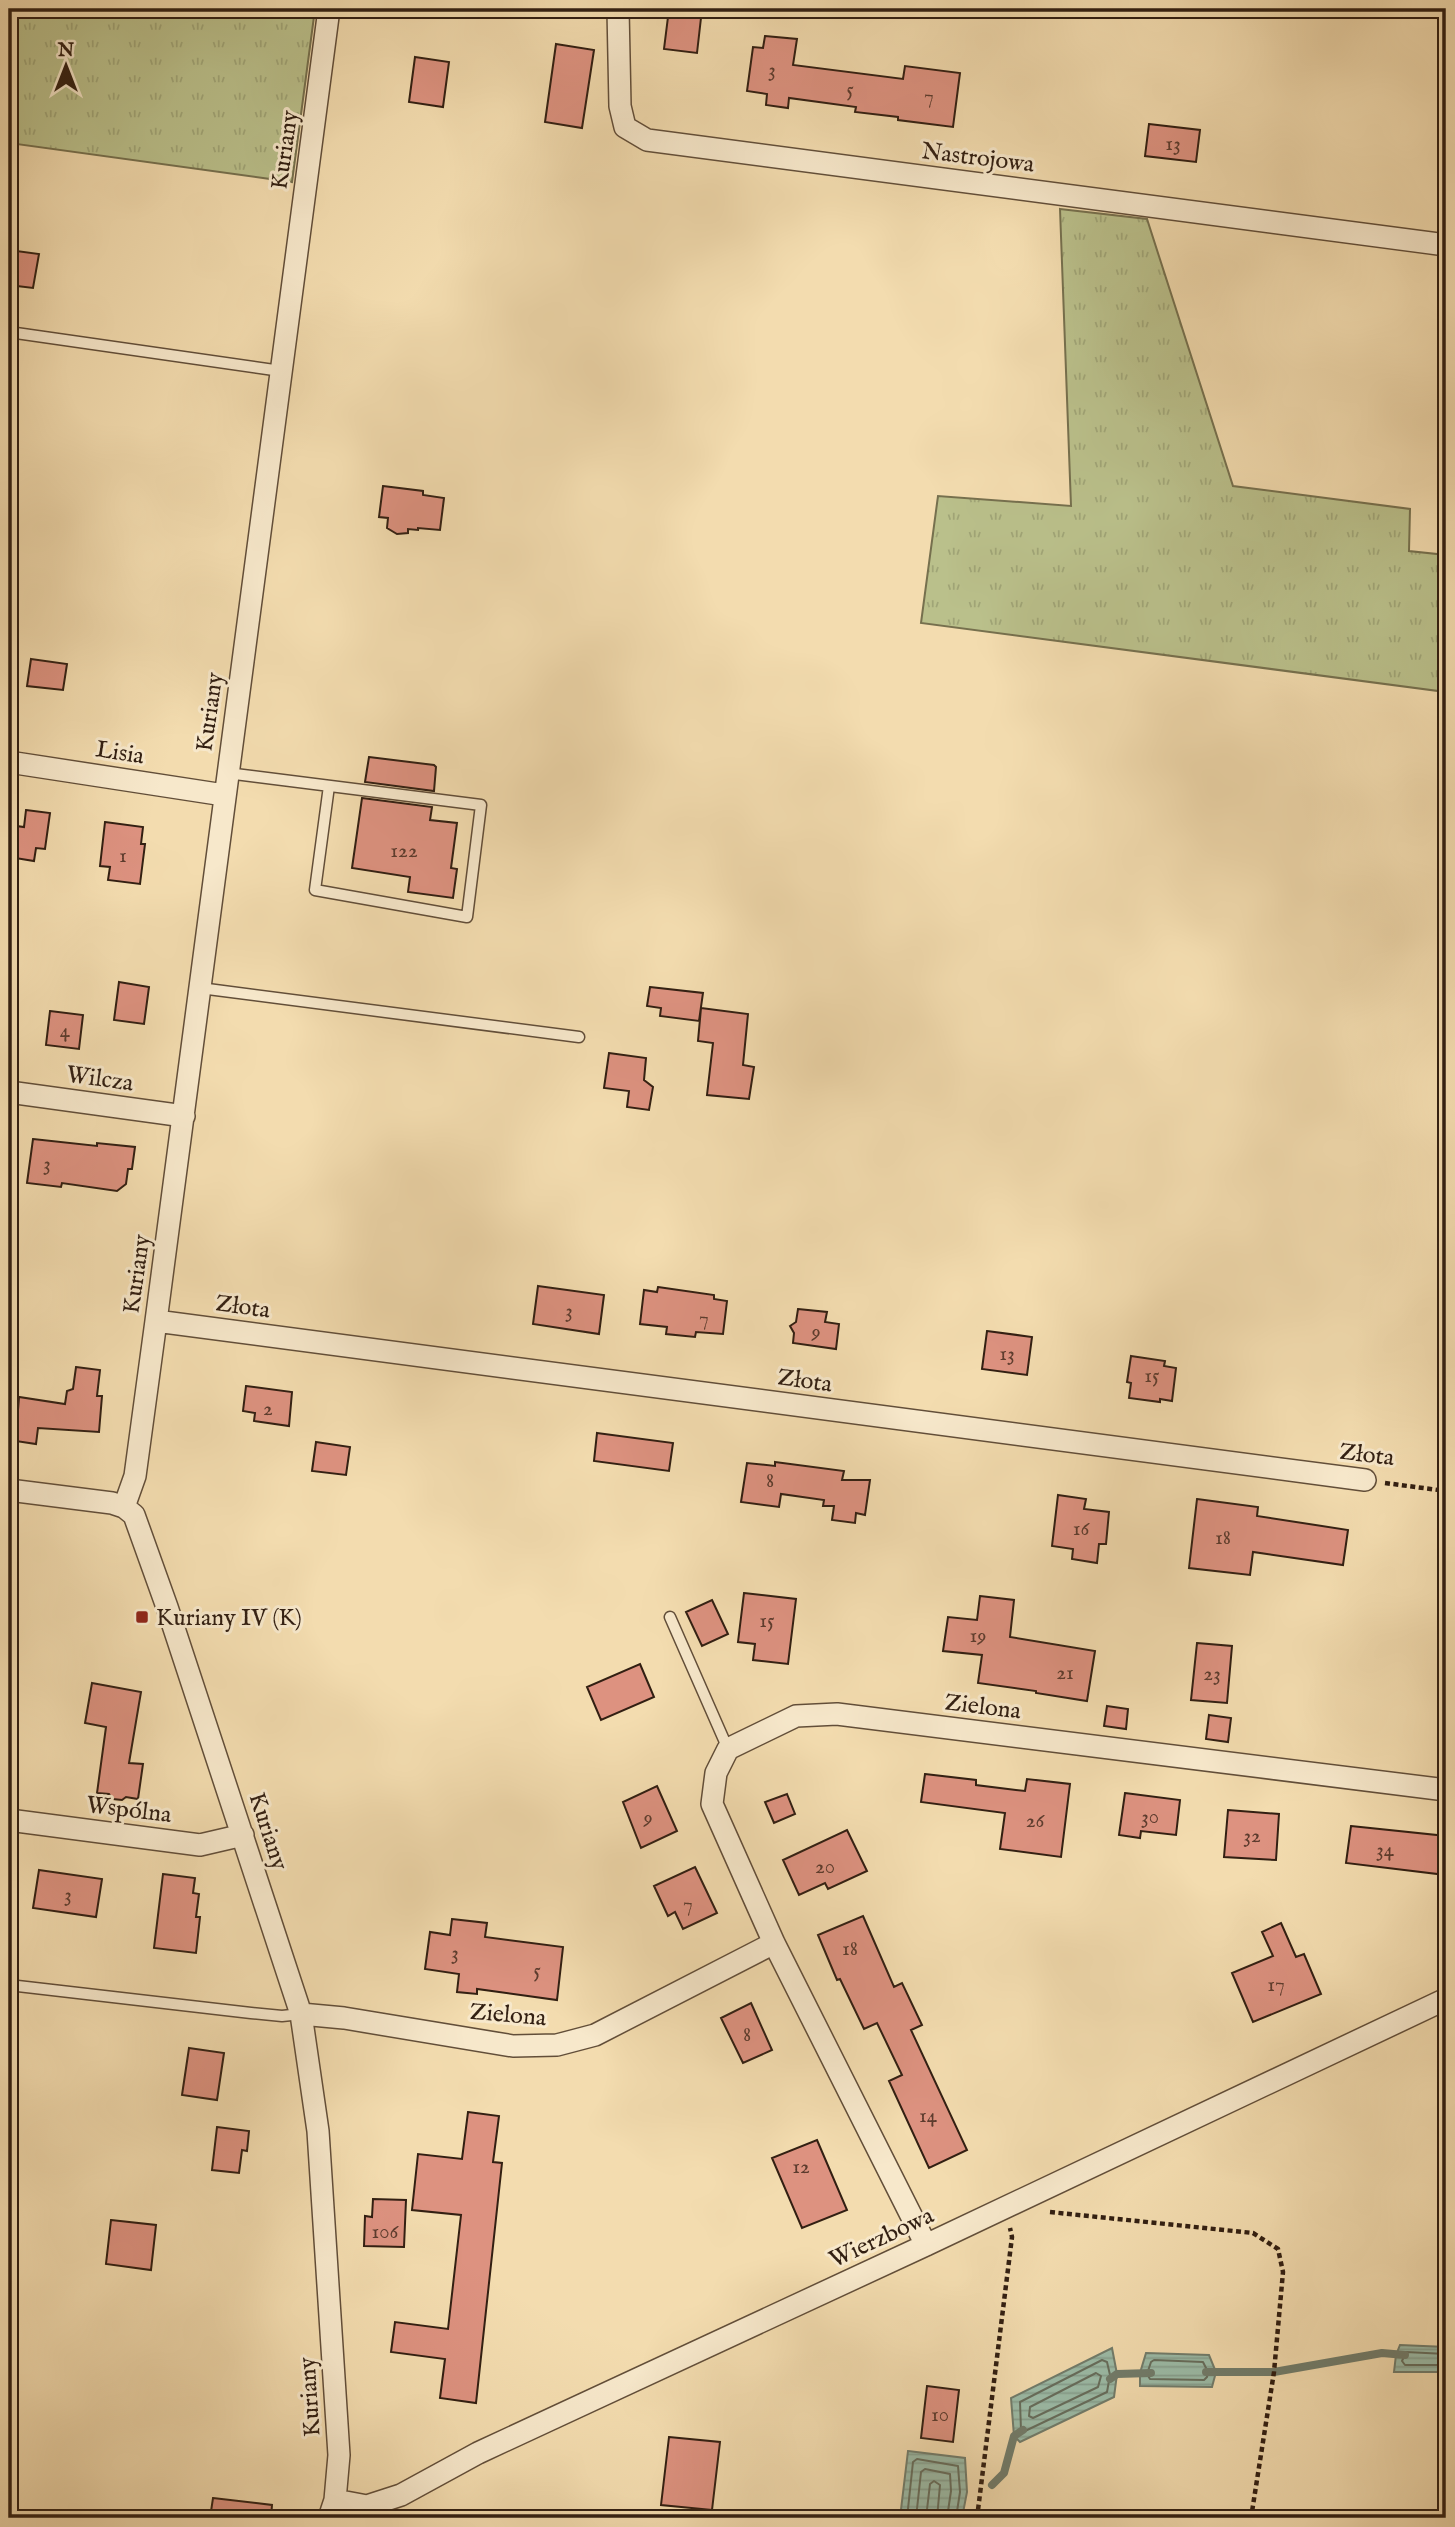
<svg xmlns="http://www.w3.org/2000/svg" width="1455" height="2527" font-family="'IM FELL English',serif">
  <style>
    .grass { fill: url(#grass-tufts); stroke: #76704e; stroke-width: 2 }
    .water { fill: url(#water-rules); stroke: #727d6c; stroke-width: 2 }
    .lines { fill: none; stroke-linecap: round; stroke-linejoin: round }
    .shore { stroke: #676e5d; stroke-width: 2 }
    .stream { stroke: #727d6c; stroke-width: 8 }
    .building { fill: #dd9280; stroke: #321f12; stroke-width: 2 }
    .lane-casing { stroke: #624e39; stroke-width: 13 }
    .street-casing { stroke: #624e39; stroke-width: 24 }
    .path { stroke: #321f12; stroke-width: 4.5; stroke-dasharray: 5 3.5; stroke-linecap: butt }
    .lane { stroke: #f7e8cb; stroke-width: 10 }
    .street { stroke: #f7e8cb; stroke-width: 21 }
    .poi-dot { fill: #8f2418; stroke: #f7e8cb; stroke-width: 2.5 }
    .labels { text-anchor: middle; stroke-width: 6; stroke-linejoin: round; paint-order: stroke }
    .number-label { font-size: 21px; fill: #5d3c2e }
    .street-label { font-size: 24px; fill: #321f12; stroke: #f7e8cb }
    .poi-label { font-size: 24px; fill: #321f12; stroke: #f7e8cb; text-anchor: start }
  </style>
  <defs>
    <pattern id="grass-tufts" width="24" height="20" patternUnits="userSpaceOnUse" patternTransform="scale(1.75)"><rect width="24" height="20" fill="#bac08b"/><path d="M3 7l-1-3M5 7V3M7 7l1-3M15 17l-1-3M17 17v-4M19 17l1-3" fill="none" stroke="#a0a577"/></pattern>
    <pattern id="water-rules" width="6" height="5" patternUnits="userSpaceOnUse" patternTransform="scale(1.75)"><rect width="6" height="5" fill="#9cbca8"/><path d="M0 2.5h6" fill="none" stroke="#87a190"/></pattern>
  </defs>
  <rect width="100%" height="100%" fill="#f3dcaf"/>
  <filter id="stains"><feTurbulence type="fractalNoise" baseFrequency=".00286" numOctaves="4"/><feColorMatrix values="0 0 0 0 .2 0 0 0 0 .09 0 0 0 0 .02 0 0 0 .5 -.17"/></filter>
  <radialGradient id="worn" r=".72"><stop offset=".6" stop-color="#630" stop-opacity="0"/><stop offset="1" stop-color="#630" stop-opacity=".3"/></radialGradient>
  <path class="grass" d="M 9,9 L 315,9 L 292,182 L 9,143 Z
    M 1060,209 L 1147,219 L 1233,486 L 1410,509 L 1409,551 L 1446,555 L 1446,692 L 921,623 L 938,496 L 1071,506 Z"/>
  <path class="water" d="M 1400,2345 L 1446,2347 L 1446,2372 L 1394,2372 L 1396,2355 Z
    M 1112,2348 L 1117,2374 L 1114,2397 L 1020,2442 L 1014,2436 L 1011,2398 Z
    M 1146,2353 L 1209,2355 L 1216,2372 L 1212,2387 L 1140,2386 L 1140,2373 Z
    M 908,2451 L 965,2458 L 967,2492 L 962,2518 L 900,2518 Z"/>
  <g class="lines">
    <path class="shore" d="M 1446,2354 L 1406,2352 L 1402,2361 L 1405,2365 L 1446,2365
      M 1102,2360 L 1107,2362 L 1110,2375 L 1107,2392 L 1025,2431 L 1021,2430 L 1020,2402 Z
      M 1154,2360 L 1203,2362 L 1208,2372 L 1207,2377 L 1204,2380 L 1150,2379 L 1147,2374 L 1151,2362 Z
      M 1096,2373 L 1101,2376 L 1098,2387 L 1033,2418 L 1029,2416 L 1030,2407 Z
      M 907,2518 L 913,2462 L 917,2459 L 958,2466 L 960,2492 L 956,2518
      M 916,2518 L 921,2472 L 925,2469 L 950,2474 L 951,2491 L 947,2518
      M 926,2518 L 930,2484 L 934,2481 L 940,2485 L 937,2518"/>
    <path class="stream" d="M 1206,2372 L 1274,2372 L 1382,2353 L 1405,2355
      M 1110,2379 L 1117,2374 L 1151,2373
      M 992,2485 L 1004,2473 L 1014,2436 L 1023,2430"/>
  </g>
  <path class="building" d="M 669,9 L 702,9 L 697,53 L 664,49 Z
    M 765,36 L 797,39 L 793,65 L 903,79 L 905,66 L 960,73 L 953,127 L 898,120 L 898,117 L 855,112 L 856,107 L 789,98 L 788,108 L 766,105 L 767,94 L 747,91 L 753,47 L 763,48 Z
    M 556,44 L 594,50 L 582,128 L 545,122 Z
    M 415,57 L 449,62 L 443,107 L 409,102 Z
    M 1149,124 L 1200,130 L 1196,162 L 1145,156 Z
    M 9,250 L 39,254 L 33,288 L 9,285 Z
    M 383,486 L 423,491 L 423,495 L 444,498 L 440,530 L 418,528 L 418,530 L 408,529 L 408,533 L 397,534 L 387,528 L 388,518 L 379,517 Z
    M 31,659 L 67,664 L 63,690 L 27,686 Z
    M 369,757 L 434,765 L 436,767 L 434,791 L 365,782 Z
    M 362,798 L 432,807 L 430,820 L 457,823 L 451,868 L 457,869 L 453,898 L 408,892 L 410,877 L 352,868 Z
    M 26,810 L 50,813 L 45,849 L 36,848 L 34,861 L 9,857 L 9,825 L 24,827 Z
    M 105,822 L 143,827 L 141,844 L 145,844 L 140,884 L 108,880 L 110,867 L 100,866 Z
    M 119,982 L 149,987 L 144,1024 L 114,1020 Z
    M 650,987 L 703,993 L 699,1021 L 660,1016 L 661,1008 L 647,1006 Z
    M 701,1008 L 748,1014 L 743,1065 L 754,1067 L 749,1099 L 707,1095 L 713,1043 L 698,1041 Z
    M 50,1011 L 83,1015 L 79,1049 L 46,1045 Z
    M 609,1053 L 646,1058 L 644,1080 L 653,1087 L 649,1110 L 627,1107 L 629,1091 L 604,1088 Z
    M 33,1139 L 97,1146 L 97,1143 L 135,1147 L 132,1169 L 128,1169 L 126,1184 L 117,1191 L 62,1183 L 61,1187 L 27,1183 Z
    M 538,1286 L 604,1295 L 599,1334 L 533,1324 Z
    M 658,1287 L 714,1295 L 714,1299 L 727,1301 L 723,1334 L 696,1332 L 695,1337 L 666,1334 L 667,1327 L 640,1324 L 644,1290 L 657,1292 Z
    M 798,1309 L 827,1312 L 825,1322 L 839,1324 L 836,1349 L 793,1343 L 794,1333 L 790,1326 L 796,1322 Z
    M 987,1331 L 1032,1337 L 1027,1375 L 982,1369 Z
    M 1131,1356 L 1165,1361 L 1164,1366 L 1176,1368 L 1172,1401 L 1160,1399 L 1160,1402 L 1129,1398 L 1131,1383 L 1127,1382 Z
    M 76,1367 L 100,1370 L 97,1396 L 102,1396 L 99,1432 L 38,1428 L 36,1444 L 9,1440 L 9,1409 L 18,1410 L 19,1397 L 65,1404 L 67,1391 L 73,1389 Z
    M 246,1386 L 292,1392 L 289,1426 L 254,1421 L 255,1413 L 243,1411 Z
    M 597,1433 L 673,1443 L 669,1471 L 594,1461 Z
    M 316,1442 L 350,1447 L 346,1475 L 312,1471 Z
    M 775,1462 L 844,1471 L 842,1480 L 870,1480 L 865,1515 L 856,1513 L 855,1523 L 832,1520 L 834,1506 L 823,1506 L 824,1500 L 781,1494 L 779,1507 L 741,1502 L 747,1463 L 775,1466 Z
    M 1058,1495 L 1086,1499 L 1084,1509 L 1109,1512 L 1106,1544 L 1099,1544 L 1097,1563 L 1072,1559 L 1073,1549 L 1052,1546 Z
    M 1197,1499 L 1258,1507 L 1257,1516 L 1348,1530 L 1343,1565 L 1253,1552 L 1250,1575 L 1189,1568 Z
    M 744,1593 L 796,1599 L 788,1664 L 753,1660 L 755,1644 L 738,1642 Z
    M 980,1596 L 1014,1600 L 1010,1637 L 1095,1651 L 1087,1701 L 1036,1693 L 1036,1691 L 978,1683 L 982,1655 L 943,1651 L 948,1617 L 977,1620 Z
    M 712,1600 L 728,1634 L 702,1646 L 686,1612 Z
    M 1197,1643 L 1232,1646 L 1227,1703 L 1191,1700 Z
    M 640,1664 L 654,1697 L 601,1720 L 587,1687 Z
    M 92,1683 L 141,1692 L 129,1763 L 143,1764 L 138,1799 L 126,1797 L 122,1800 L 113,1799 L 109,1794 L 97,1793 L 106,1727 L 85,1723 Z
    M 1107,1706 L 1128,1709 L 1126,1729 L 1104,1726 Z
    M 1209,1715 L 1231,1718 L 1228,1742 L 1206,1739 Z
    M 925,1774 L 976,1780 L 976,1785 L 1025,1791 L 1027,1779 L 1070,1784 L 1061,1857 L 1000,1849 L 1005,1813 L 921,1802 Z
    M 657,1786 L 677,1831 L 641,1848 L 623,1802 Z
    M 1125,1793 L 1180,1800 L 1176,1835 L 1141,1831 L 1140,1838 L 1119,1835 Z
    M 787,1794 L 795,1814 L 774,1823 L 765,1802 Z
    M 1228,1810 L 1279,1814 L 1276,1860 L 1224,1857 Z
    M 1351,1826 L 1446,1836 L 1446,1875 L 1346,1863 Z
    M 847,1830 L 867,1871 L 828,1889 L 825,1883 L 799,1895 L 783,1860 Z
    M 695,1867 L 717,1913 L 683,1929 L 675,1912 L 668,1916 L 654,1886 Z
    M 39,1870 L 102,1879 L 96,1917 L 33,1908 Z
    M 163,1874 L 195,1878 L 193,1893 L 199,1894 L 196,1917 L 200,1917 L 196,1953 L 154,1948 Z
    M 863,1916 L 894,1987 L 902,1983 L 922,2025 L 911,2030 L 967,2150 L 929,2168 L 889,2081 L 902,2075 L 877,2023 L 864,2029 L 840,1979 L 837,1980 L 818,1935 Z
    M 452,1919 L 487,1923 L 485,1937 L 563,1947 L 557,2000 L 477,1989 L 477,1994 L 457,1992 L 459,1974 L 425,1969 L 430,1932 L 450,1935 Z
    M 1281,1923 L 1296,1957 L 1304,1954 L 1321,1994 L 1253,2022 L 1232,1973 L 1273,1956 L 1262,1932 Z
    M 751,2003 L 772,2050 L 743,2063 L 721,2018 Z
    M 189,2048 L 224,2053 L 217,2100 L 182,2095 Z
    M 468,2112 L 499,2116 L 493,2162 L 502,2163 L 476,2403 L 440,2398 L 445,2359 L 391,2352 L 395,2322 L 448,2329 L 461,2215 L 412,2210 L 418,2154 L 462,2159 Z
    M 217,2127 L 249,2131 L 247,2151 L 242,2150 L 239,2173 L 212,2170 Z
    M 817,2140 L 847,2210 L 802,2228 L 772,2158 Z
    M 373,2199 L 406,2200 L 404,2247 L 364,2246 L 365,2216 L 372,2217 Z
    M 111,2220 L 156,2225 L 151,2270 L 106,2264 Z
    M 927,2386 L 959,2390 L 953,2442 L 921,2438 Z
    M 669,2437 L 720,2442 L 712,2510 L 661,2505 Z
    M 213,2498 L 272,2505 L 271,2518 L 210,2518 Z"/>
  <g class="lines">
    <g class="lane-casing">
      <path id="lane" d="M 9,332 L 281,371
        M 227,773 L 481,805 L 467,917 L 315,890 L 329,786
        M 200,988 L 579,1037
        M 670,1617 L 728,1749
        M 9,1985 L 251,2013 L 282,2016 L 301,2014"/>
    </g>
    <g class="street-casing">
      <path id="street" d="M 618,9 L 620,106 L 625,127 L 647,140 L 1446,245
        M 9,762 L 224,795
        M 9,1092 L 184,1116
        M 156,1321 L 1365,1480
        M 9,1490 L 112,1503 L 124,1507 L 134,1515 L 167,1607 L 301,2014 L 318,2131 L 339,2455 L 335,2500 L 329,2518
        M 124,1507 L 135,1476 L 156,1321 L 329,9
        M 9,1820 L 200,1845 L 243,1835
        M 301,2014 L 344,2018 L 513,2046 L 557,2045 L 595,2035 L 774,1943
        M 926,2245 L 774,1943 L 712,1804 L 716,1773 L 728,1749 L 796,1716 L 837,1714 L 1446,1790
        M 335,2500 L 367,2506 L 401,2495 L 478,2453 L 926,2245 L 1446,1999"/>
    </g>
    <path class="path" d="M 1385,1483 L 1446,1491
      M 1050,2212 L 1253,2233 L 1278,2249 L 1283,2272 L 1274,2372 L 1251,2518
      M 977,2518 L 1012,2237 L 1010,2228"/>
    <use href="#lane" class="lane"/>
    <use href="#street" class="street"/>
  </g>
  <rect class="poi-dot" x="135" y="1610" width="14" height="14" rx="3.5"/>
  <g class="labels">
    <g class="number-label">
      <text x="772" y="76">3</text>
      <text x="850" y="96">5</text>
      <text x="929" y="103">7</text>
      <text x="1173" y="150">13</text>
      <text x="404" y="857">122</text>
      <text x="123" y="862">1</text>
      <text x="65" y="1037">4</text>
      <text x="47" y="1170">3</text>
      <text x="569" y="1317">3</text>
      <text x="704" y="1325">7</text>
      <text x="816" y="1338">9</text>
      <text x="1007" y="1360">13</text>
      <text x="1152" y="1382">15</text>
      <text x="268" y="1415">2</text>
      <text x="770" y="1487">8</text>
      <text x="1081" y="1535">16</text>
      <text x="1223" y="1544">18</text>
      <text x="767" y="1627">15</text>
      <text x="978" y="1642">19</text>
      <text x="1065" y="1679">21</text>
      <text x="1212" y="1680">23</text>
      <text x="1150" y="1823">30</text>
      <text x="648" y="1824">9</text>
      <text x="1035" y="1827">26</text>
      <text x="1252" y="1842">32</text>
      <text x="1385" y="1856">34</text>
      <text x="825" y="1873">20</text>
      <text x="68" y="1901">3</text>
      <text x="688" y="1911">7</text>
      <text x="850" y="1955">18</text>
      <text x="455" y="1959">3</text>
      <text x="537" y="1977">5</text>
      <text x="1276" y="1991">17</text>
      <text x="747" y="2041">8</text>
      <text x="928" y="2122">14</text>
      <text x="801" y="2173">12</text>
      <text x="385" y="2238">106</text>
      <text x="940" y="2421">10</text>
    </g>
    <g class="street-label">
      <text transform="translate(284 150) rotate(-82)" y="8">Kuriany</text>
      <text transform="translate(978 157) rotate(7)" y="8">Nastrojowa</text>
      <text transform="translate(209 712) rotate(-82)" y="8">Kuriany</text>
      <text transform="translate(120 752) rotate(9)" y="8">Lisia</text>
      <text transform="translate(100 1078) rotate(8)" y="8">Wilcza</text>
      <text transform="translate(136 1274) rotate(-82)" y="8">Kuriany</text>
      <text transform="translate(243 1306) rotate(8)" y="8">Złota</text>
      <text transform="translate(805 1380) rotate(8)" y="8">Złota</text>
      <text transform="translate(1367 1454) rotate(7)" y="8">Złota</text>
      <text transform="translate(983 1706) rotate(7)" y="8">Zielona</text>
      <text transform="translate(129 1809) rotate(7)" y="8">Wspólna</text>
      <text transform="translate(269 1831) rotate(72)" y="8">Kuriany</text>
      <text transform="translate(508 2014) rotate(5)" y="8">Zielona</text>
      <text transform="translate(881 2237) rotate(-25)" y="8">Wierzbowa</text>
      <text transform="translate(309 2397) rotate(-94)" y="8">Kuriany</text>
    </g>
    <g class="poi-label">
      <text x="156" y="1625">Kuriany IV (K)</text>
    </g>
  </g>
  <rect width="1455" height="2527" fill="none" stroke="#f3dcaf" stroke-width="35"/>
  <rect x="10" y="10" width="1434" height="2506" fill="none" stroke="#321f12" stroke-width="3.5"/>
  <rect x="18" y="18" width="1420" height="2492" fill="none" stroke="#321f12" stroke-width="2"/>
  <g transform="translate(66 66)" stroke="#f7e8cb" stroke-width="5" paint-order="stroke">
  <path d="M0-5L12 26L0 18L-12 26Z" fill="#321f12"/>
  <text y="-10" font-size="19" font-weight="bold" text-anchor="middle" fill="#321f12">N</text>
  </g>
  <rect width="100%" height="100%" filter="url(#stains)"/>
  <rect width="100%" height="100%" fill="url(#worn)"/>
</svg>
